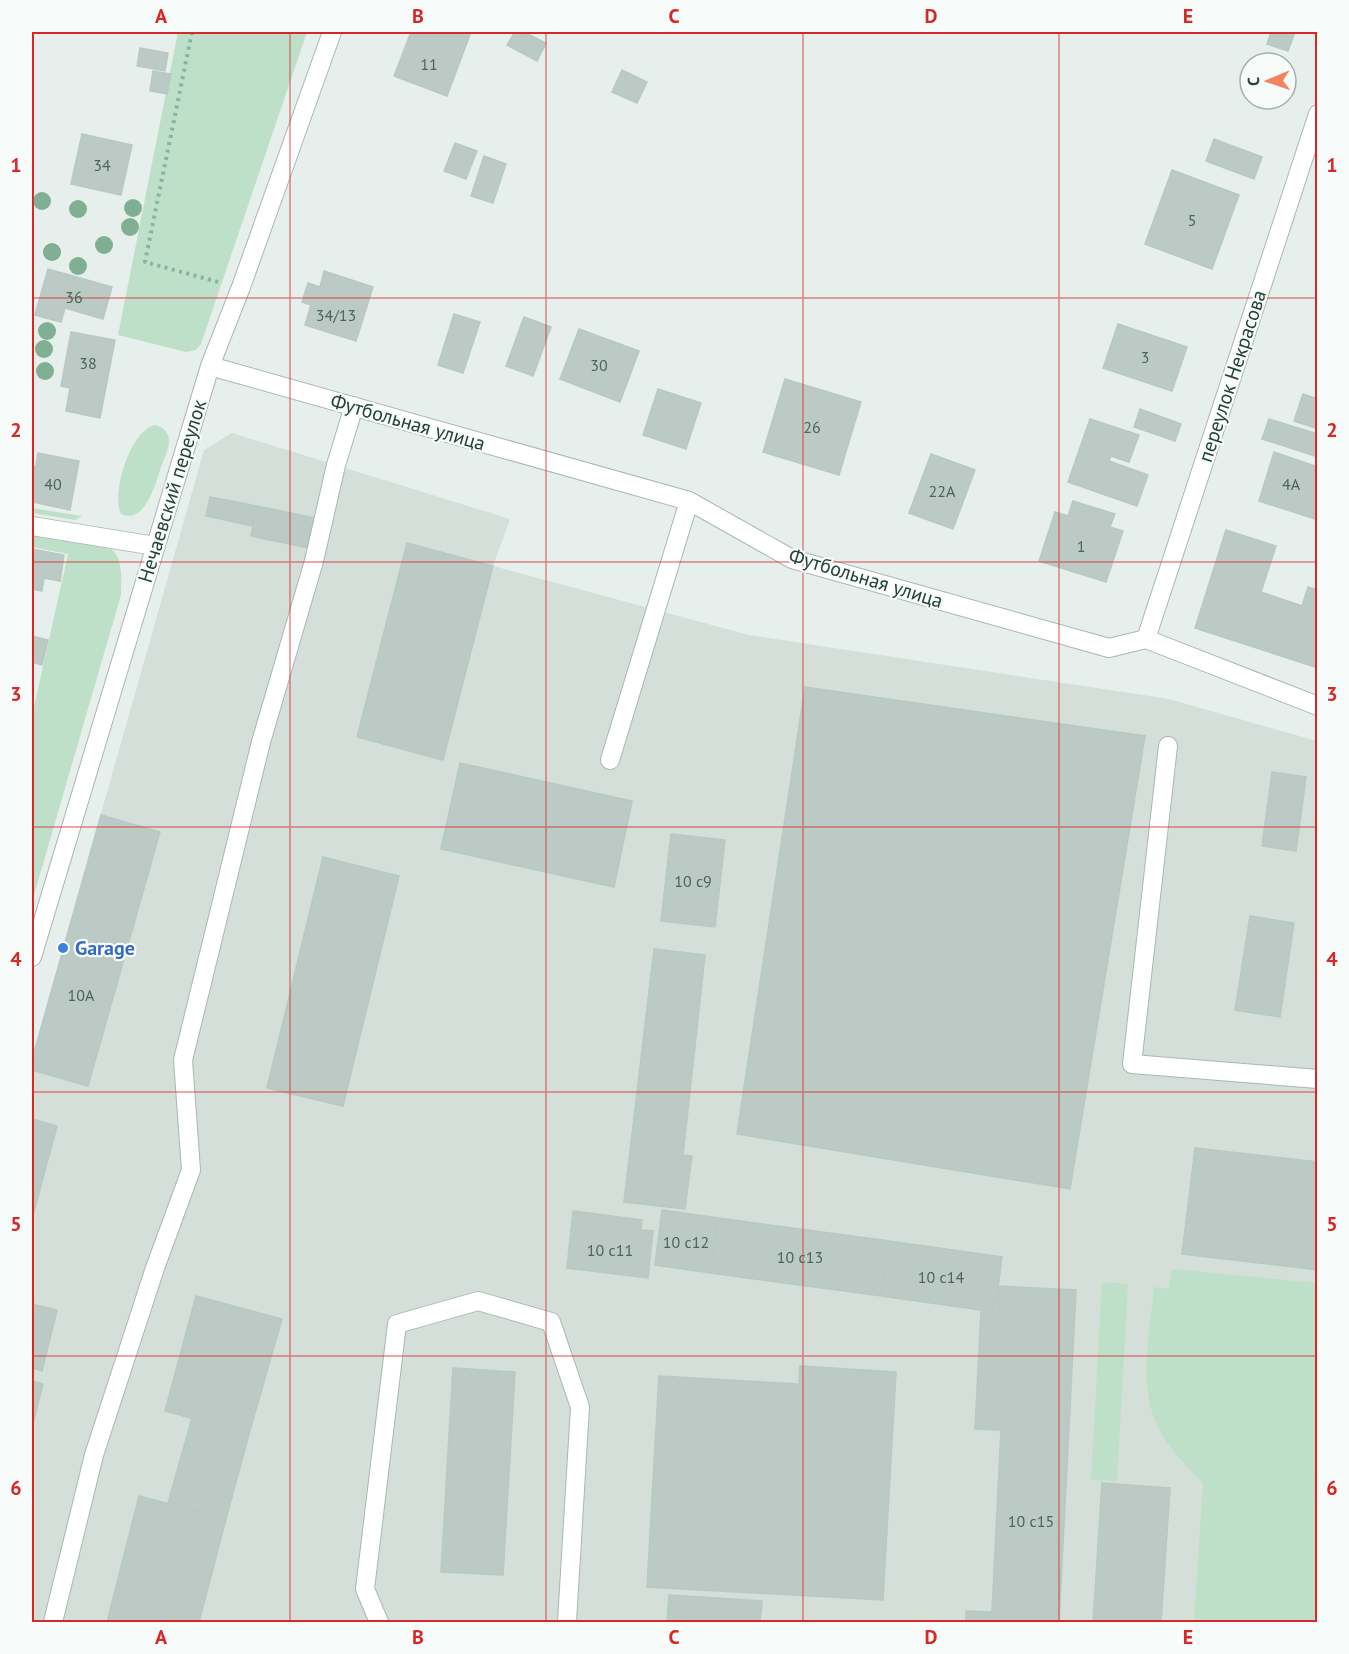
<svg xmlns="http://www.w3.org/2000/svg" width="1349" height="1654" font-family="'PT Sans',sans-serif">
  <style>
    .built { fill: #d4dfda }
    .green { fill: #bfe0c8 }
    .building { fill: #bbcac4; stroke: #b8c9c2; stroke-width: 1.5 }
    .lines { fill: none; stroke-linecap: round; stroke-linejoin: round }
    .minor-casing { stroke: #a8b8b2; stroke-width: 20 }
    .path { stroke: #86b3a5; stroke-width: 4; stroke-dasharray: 3 4.5; stroke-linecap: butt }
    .minor { stroke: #fff; stroke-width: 18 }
    .tree { fill: #80af93 }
    .grid { fill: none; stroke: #d62828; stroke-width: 1.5; stroke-opacity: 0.55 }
    .shop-dot { fill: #3f7fe0; stroke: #f7fbf9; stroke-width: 2 }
    .labels { text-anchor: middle; stroke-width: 4.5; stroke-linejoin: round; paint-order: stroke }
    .number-label { font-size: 16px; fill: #4a645c }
    .street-label { font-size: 20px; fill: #24423a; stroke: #f7fbf9 }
    .shop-label { font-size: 20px; font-weight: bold; fill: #366cbe; stroke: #f7fbf9; text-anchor: start }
    .neatline { fill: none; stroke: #d62828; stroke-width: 2 }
    .grid-label { font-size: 20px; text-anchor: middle; font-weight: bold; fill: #d62828 }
  </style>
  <rect width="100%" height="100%" fill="#e6efeb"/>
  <path class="built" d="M 232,433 L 510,519 L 493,566 L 749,635 L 1169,699 L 1317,741 L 1317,1622 L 32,1622 L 32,1057 L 204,450 Z"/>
  <path class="green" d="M 178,32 L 307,32 L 201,344 L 196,350 L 186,352 L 118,335 Z
    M 154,425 C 162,426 168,431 169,440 C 169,449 164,459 161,467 C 156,483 145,525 121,514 C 111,493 130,432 154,425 Z
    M 32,508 L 82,516 L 75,520 L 32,513 Z
    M 32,533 C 49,536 105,539 115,553 C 123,564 121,582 121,595 L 32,902 L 32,716 L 68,554 L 32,547 Z
    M 1172,1269 L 1317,1283 L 1317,1622 L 1194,1622 L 1203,1483 C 1188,1468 1172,1452 1161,1433 C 1136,1390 1150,1334 1154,1287 L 1169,1289 Z
    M 1102,1282 L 1128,1284 L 1117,1481 L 1091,1480 Z"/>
  <path class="building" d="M 411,32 L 471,32 L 447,96 L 394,76 Z
    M 515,32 L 524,32 L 546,43 L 537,61 L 507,45 Z
    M 1271,32 L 1295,32 L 1288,51 L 1267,44 Z
    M 140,48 L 168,53 L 165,71 L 137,66 Z
    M 622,70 L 647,82 L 637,103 L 612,92 Z
    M 153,71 L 171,74 L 167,94 L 150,91 Z
    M 82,134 L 132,145 L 121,195 L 71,184 Z
    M 1214,139 L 1262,157 L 1254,179 L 1206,161 Z
    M 455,143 L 477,151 L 466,179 L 444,171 Z
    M 484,156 L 506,164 L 493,203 L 471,196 Z
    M 1172,170 L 1239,195 L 1212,269 L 1145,244 Z
    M 48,269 L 112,287 L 103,319 L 65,308 L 61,322 L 35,315 Z
    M 324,271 L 373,287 L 356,341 L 305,325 L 311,305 L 302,302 L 308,283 L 320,287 Z
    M 454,314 L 480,322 L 463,373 L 438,365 Z
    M 524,317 L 551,327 L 533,376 L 506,366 Z
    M 1118,324 L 1187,347 L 1172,391 L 1103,368 Z
    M 579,329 L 639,351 L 620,402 L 560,379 Z
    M 71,332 L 115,340 L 100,418 L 66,411 L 70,388 L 61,386 Z
    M 785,379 L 861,402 L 839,475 L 763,452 Z
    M 658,389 L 701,403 L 686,449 L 643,435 Z
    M 1303,394 L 1318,399 L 1318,429 L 1294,421 Z
    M 1140,409 L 1181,424 L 1175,441 L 1134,427 Z
    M 1090,419 L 1139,435 L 1129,462 L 1111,456 L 1109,461 L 1148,475 L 1137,506 L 1068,482 Z
    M 1269,419 L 1318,434 L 1318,457 L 1262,439 Z
    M 1274,452 L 1318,467 L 1318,520 L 1259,501 Z
    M 38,453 L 79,461 L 70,510 L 32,502 L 32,466 L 36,466 Z
    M 931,454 L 975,470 L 953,529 L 909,513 Z
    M 210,497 L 257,506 L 253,526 L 206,516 Z
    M 1073,501 L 1115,514 L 1110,527 L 1123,531 L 1106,582 L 1039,561 L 1055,512 L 1068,516 Z
    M 257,506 L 315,518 L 309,548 L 251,536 Z
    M 1226,530 L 1276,546 L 1261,592 L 1302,606 L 1308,587 L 1318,590 L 1318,668 L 1195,628 Z
    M 407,543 L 493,566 L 443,760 L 357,737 Z
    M 32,549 L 64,555 L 60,581 L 44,578 L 42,591 L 32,589 Z
    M 32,636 L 48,640 L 42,665 L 32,662 Z
    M 805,687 L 1145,736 L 1070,1189 L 737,1134 Z
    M 460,763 L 632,801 L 614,887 L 441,849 Z
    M 1272,772 L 1306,777 L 1296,851 L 1262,846 Z
    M 101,815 L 160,832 L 88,1086 L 32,1070 L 32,1060 Z
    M 671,834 L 725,840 L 715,927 L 661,921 Z
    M 323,857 L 399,876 L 343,1106 L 267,1088 Z
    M 1250,916 L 1294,923 L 1280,1017 L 1235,1010 Z
    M 654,949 L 705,955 L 683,1155 L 692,1156 L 685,1209 L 624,1202 Z
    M 32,1119 L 57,1126 L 32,1219 Z
    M 1195,1148 L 1318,1162 L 1318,1270 L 1182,1254 Z
    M 662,1210 L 718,1218 L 711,1273 L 655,1265 Z
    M 573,1211 L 642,1220 L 641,1230 L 653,1231 L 648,1278 L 567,1268 Z
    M 718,1218 L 889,1241 L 881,1296 L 711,1273 Z
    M 889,1241 L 1002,1257 L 995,1312 L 881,1296 Z
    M 999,1286 L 1076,1290 L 1059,1622 L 966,1622 L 966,1611 L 992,1612 L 1001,1430 L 975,1429 L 981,1312 L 997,1313 Z
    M 196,1296 L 282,1319 L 249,1434 L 165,1411 Z
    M 32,1304 L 57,1310 L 42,1371 L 32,1368 Z
    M 800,1366 L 896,1372 L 883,1600 L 647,1587 L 659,1376 L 799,1384 Z
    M 453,1368 L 515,1372 L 503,1575 L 441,1572 Z
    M 32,1381 L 43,1384 L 32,1427 Z
    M 192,1418 L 249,1434 L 226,1519 L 168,1503 Z
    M 1102,1483 L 1170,1488 L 1161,1622 L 1093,1622 Z
    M 139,1496 L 226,1519 L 199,1622 L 107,1622 Z
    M 669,1595 L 762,1601 L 760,1622 L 667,1622 Z"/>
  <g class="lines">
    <g class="minor-casing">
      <path id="minor" d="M 210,366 L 689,501 L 792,559 L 1109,648 L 1146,639 L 1318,706
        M 32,526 L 155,546
        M 1146,639 L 1318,114
        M 1168,746 L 1132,1064 L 1318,1079
        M 610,760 L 689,501
        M 32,957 L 210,366 L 241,287 L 332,32
        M 53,1622 L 94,1455 L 155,1268 L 191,1170 L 183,1060 L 261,742 L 314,561 L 336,465 L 354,406
        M 379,1622 L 365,1589 L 397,1324 L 478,1301 L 551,1322 L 580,1407 L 567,1622"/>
    </g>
    <path class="path" d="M 192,32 L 145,262 L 218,282"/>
    <use href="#minor" class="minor"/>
  </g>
  <g class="tree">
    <circle cx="42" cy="201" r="9"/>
    <circle cx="133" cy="208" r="9"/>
    <circle cx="78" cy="209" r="9"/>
    <circle cx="130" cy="227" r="9"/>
    <circle cx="104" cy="245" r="9"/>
    <circle cx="52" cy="252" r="9"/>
    <circle cx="78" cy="266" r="9"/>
    <circle cx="47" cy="331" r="9"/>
    <circle cx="44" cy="349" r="9"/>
    <circle cx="45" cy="371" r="9"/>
  </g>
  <path class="grid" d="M 290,32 L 290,1622M 546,32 L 546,1622M 803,32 L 803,1622M 1059,32 L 1059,1622M 32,298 L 1318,298M 32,562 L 1318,562M 32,827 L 1318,827M 32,1092 L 1318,1092M 32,1356 L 1318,1356"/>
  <circle class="shop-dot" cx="63" cy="948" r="6"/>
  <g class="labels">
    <g class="number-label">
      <text x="429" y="70">11</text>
      <text x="102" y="171">34</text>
      <text x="1192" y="226">5</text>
      <text x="74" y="303">36</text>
      <text x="336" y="321">34/13</text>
      <text x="1145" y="363">3</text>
      <text x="88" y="369">38</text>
      <text x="599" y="371">30</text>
      <text x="812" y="433">26</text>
      <text x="53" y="490">40</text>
      <text x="1291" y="490">4А</text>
      <text x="942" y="497">22А</text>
      <text x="1081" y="552">1</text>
      <text x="693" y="887">10 с9</text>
      <text x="81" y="1001">10А</text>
      <text x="686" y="1248">10 с12</text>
      <text x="610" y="1256">10 с11</text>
      <text x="800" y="1263">10 с13</text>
      <text x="941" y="1283">10 с14</text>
      <text x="1031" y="1527">10 с15</text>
    </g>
    <g class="street-label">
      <text transform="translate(1232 376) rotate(-72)" y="7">переулок Некрасова</text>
      <text transform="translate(408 422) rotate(16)" y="7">Футбольная улица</text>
      <text transform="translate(172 491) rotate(-73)" y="7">Нечаевский переулок</text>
      <text transform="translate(866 578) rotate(17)" y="7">Футбольная улица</text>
    </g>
    <g class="shop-label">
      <text x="75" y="955">Garage</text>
    </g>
  </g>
  <rect width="1349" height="1654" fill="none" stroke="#f7fbf9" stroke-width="66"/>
  <g transform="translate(1268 81) rotate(268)"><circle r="28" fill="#f7fbf9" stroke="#a3b1ad" stroke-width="1.5"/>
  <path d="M0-4.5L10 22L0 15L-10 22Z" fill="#f4845f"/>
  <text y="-9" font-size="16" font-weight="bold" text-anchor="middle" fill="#24423a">С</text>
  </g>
  <rect x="33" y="33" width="1283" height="1588" class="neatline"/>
  <g class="grid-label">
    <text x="161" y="23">A</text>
    <text x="418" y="23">B</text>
    <text x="674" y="23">C</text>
    <text x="931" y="23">D</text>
    <text x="1188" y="23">E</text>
    <text x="16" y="172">1</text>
    <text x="1332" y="172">1</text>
    <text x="16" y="437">2</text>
    <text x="1332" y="437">2</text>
    <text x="16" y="701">3</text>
    <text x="1332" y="701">3</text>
    <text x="16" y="966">4</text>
    <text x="1332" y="966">4</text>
    <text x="16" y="1231">5</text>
    <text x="1332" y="1231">5</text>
    <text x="16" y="1495">6</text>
    <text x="1332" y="1495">6</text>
    <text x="161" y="1644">A</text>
    <text x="418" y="1644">B</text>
    <text x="674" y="1644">C</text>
    <text x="931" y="1644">D</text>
    <text x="1188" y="1644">E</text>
  </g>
</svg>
